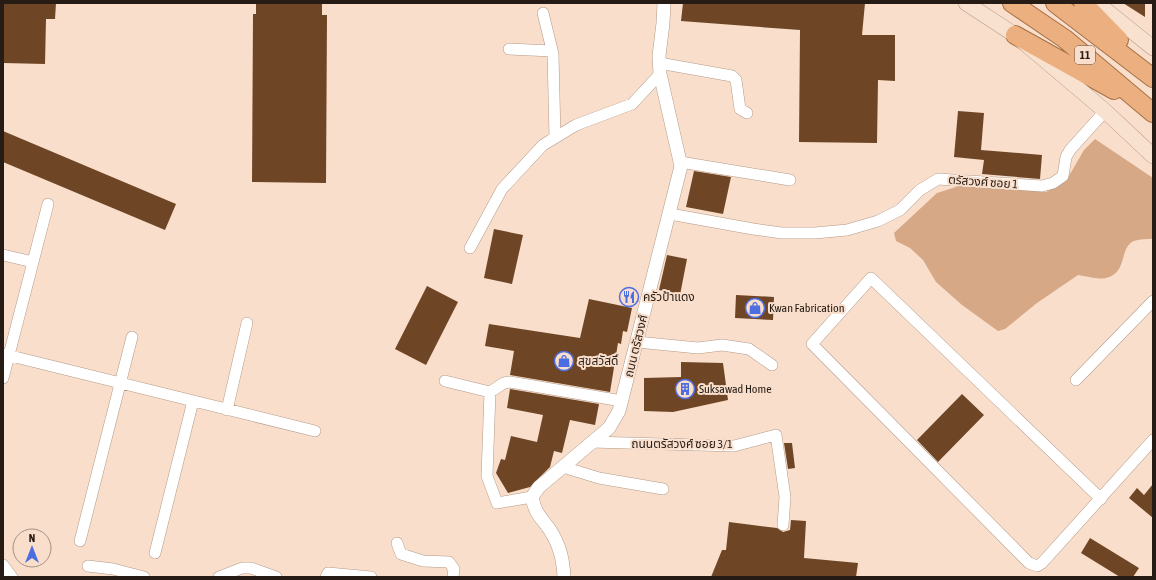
<svg xmlns="http://www.w3.org/2000/svg" width="1156" height="580" font-family="'Asap Condensed','Noto Sans Thai',sans-serif">
  <style>
    .forest { fill: #d7a885 }
    .building { fill: #6e4625 }
    .lines { fill: none; stroke-linecap: round; stroke-linejoin: round }
    .minor-casing { stroke: #b39a88; stroke-width: 12 }
    .tertiary-casing { stroke: #b39a88; stroke-width: 14 }
    .secondary-casing { stroke: #b39a88; stroke-width: 16 }
    .trunk-casing { stroke: #a47046; stroke-width: 20 }
    .minor { stroke: #fff; stroke-width: 11 }
    .tertiary { stroke: #fff; stroke-width: 13 }
    .secondary { stroke: #f8e2cf; stroke-width: 15 }
    .trunk { stroke: #ecb080; stroke-width: 18 }
    .labels { text-anchor: middle; stroke-width: 4; stroke-linejoin: round; paint-order: stroke }
    .shield { fill: #f9decb; stroke: #65564c; stroke-width: 1 }
    .shield-label { font-size: 11px; font-weight: bold; fill: #261c15 }
    .street-label { font-size: 12px; fill: #261c15; stroke: #f9decb }
    .poi-label { font-size: 12px; fill: #261c15; stroke: #f9decb; text-anchor: start }
  </style>
  <rect width="100%" height="100%" fill="#f9decb"/>
  <path class="forest" d="M 1095,139 L 1153,178 L 1153,239 C 1147,239 1140,239 1134,241 C 1119,247 1128,273 1106,278 C 1099,280 1086,276 1078,275 L 1037,303 L 1005,329 L 998,331 L 962,305 L 936,282 L 923,260 L 910,248 L 896,241 L 894,233 L 937,193 L 959,186 L 973,184 L 1046,192 L 1066,181 L 1084,150 Z"/>
  <path class="building" d="M 3,3 L 56,3 L 55,19 L 46,19 L 45,64 L 3,63 Z
    M 256,3 L 322,3 L 322,15 L 327,15 L 326,183 L 252,182 L 253,14 L 256,14 Z
    M 683,3 L 865,3 L 862,35 L 895,35 L 895,81 L 878,80 L 877,143 L 799,142 L 800,30 L 681,21 Z
    M 1123,3 L 1145,3 L 1145,17 Z
    M 958,111 L 984,113 L 981,150 L 1042,155 L 1040,179 L 982,174 L 984,160 L 954,157 Z
    M 3,131 L 176,204 L 165,230 L 3,162 Z
    M 694,171 L 731,177 L 723,214 L 686,207 Z
    M 494,229 L 523,235 L 512,284 L 484,278 Z
    M 667,255 L 687,259 L 680,295 L 659,290 Z
    M 427,286 L 458,302 L 426,365 L 395,349 Z
    M 736,295 L 774,297 L 773,320 L 735,318 Z
    M 589,299 L 632,308 L 627,332 L 623,331 L 621,344 L 618,343 L 610,392 L 510,375 L 514,351 L 485,346 L 489,324 L 580,338 Z
    M 681,362 L 723,363 L 728,400 L 673,412 L 644,411 L 644,378 L 681,377 Z
    M 510,389 L 599,404 L 595,425 L 570,420 L 562,453 L 554,451 L 550,467 L 530,487 L 508,493 L 496,473 L 501,459 L 505,460 L 511,436 L 537,442 L 543,415 L 507,408 Z
    M 962,394 L 984,415 L 938,462 L 917,440 Z
    M 784,443 L 792,443 L 795,468 L 788,469 Z
    M 1153,484 L 1153,518 L 1129,498 L 1137,488 L 1144,495 Z
    M 791,520 L 806,521 L 804,558 L 858,563 L 856,577 L 711,577 L 722,550 L 726,550 L 729,522 L 777,528 L 783,532 L 790,530 Z
    M 1090,538 L 1139,568 L 1133,577 L 1120,577 L 1081,553 Z"/>
  <g class="lines">
    <g class="minor-casing">
      <path id="minor" d="M 543,13 L 553,54 L 555,137
        M 509,49 L 552,51
        M 659,63 L 732,76 L 736,80 L 740,109 L 747,113
        M 680,162 L 790,180
        M 670,214 L 753,229 L 782,233 L 815,233 L 847,230 L 878,221 L 900,210 L 920,190 L 938,179 L 1042,186 L 1053,183 L 1063,176 L 1066,157 L 1070,150 L 1105,111
        M 470,248 L 502,189 L 543,145 L 576,125 L 632,104 L 660,74
        M 3,255 L 33,262
        M 637,342 L 698,348 L 722,345 L 749,349 L 772,365
        M 3,354 L 315,431
        M 3,378 L 48,204
        M 1076,380 L 1153,301
        M 445,381 L 490,392 L 487,476 L 497,503 L 532,497
        M 490,392 L 504,383 L 510,382 L 622,401
        M 227,410 L 247,323
        M 591,442 L 734,446 L 776,435 L 785,497 L 783,525
        M 563,467 L 599,478 L 663,489
        M 1101,499 L 871,278 L 812,344 L 1029,563 L 1037,566 L 1042,563 L 1153,440
        M 80,541 L 132,337
        M 397,543 L 401,554 L 423,561 L 449,562 L 454,569 L 453,577
        M 155,553 L 193,401
        M 3,565 L 12,577
        M 88,566 L 113,569 L 144,577
        M 219,577 L 242,568 L 251,568 L 276,577
        M 326,577 L 328,573 L 371,577"/>
    </g>
    <g class="tertiary-casing">
      <path id="tertiary" d="M 564,577 C 563,559 560,546 550,530 C 541,517 535,514 532,497 L 539,487 L 609,428 L 619,411 L 681,166 L 660,74 L 659,56 L 663,23 L 664,3"/>
    </g>
    <g class="secondary-casing">
      <path id="secondary" d="M 966,3 L 1015,35 L 1105,111 L 1153,156
        M 1097,3 L 1153,48"/>
    </g>
    <g class="trunk-casing">
      <path id="trunk" d="M 1012,3 L 1065,39 L 1153,113
        M 1055,3 L 1153,78
        M 1083,3 L 1119,40
        M 1015,35 L 1114,90"/>
    </g>
    <use href="#minor" class="minor"/>
    <use href="#tertiary" class="tertiary"/>
    <use href="#secondary" class="secondary"/>
    <use href="#trunk" class="trunk"/>
  </g>
  <defs>
    <g id="restaurant-ring" transform="scale(1)"><circle r="9.5" fill="#f9decb" stroke="#4d6de2" stroke-width="1.5"/><path d="M-5-6h1v4h1v-4h1v4h1v-4h1v5L-1.5 .5V6h-2V.5L-5-1ZM5-6V6H3V1.5H1.5Q1.5-4 5-6Z" fill="#4d6de2"/></g>
    <g id="shop-ring" transform="scale(1)"><circle r="9.5" fill="#f9decb" stroke="#4d6de2" stroke-width="1.5"/><path d="M-5-2.5h2.3a2.7 3.5 0 0 1 5.4 0H5L5.5 6h-11ZM-1.5-2.5h3a1.5 2.3 0 0 0-3 0Z" fill="#4d6de2"/></g>
    <g id="building-ring" transform="scale(1)"><circle r="9.5" fill="#f9decb" stroke="#4d6de2" stroke-width="1.5"/><path d="M-4-6H4V6H1V3H-1V6H-4ZM-2.5-4.3h1.7v1.8h-1.7ZM.8-4.3h1.7v1.8H.8ZM-2.5-1h1.7V.8h-1.7ZM.8-1h1.7V.8H.8Z" fill="#4d6de2"/></g>
  </defs>
  <g fill-rule="evenodd">
    <use href="#restaurant-ring" x="629" y="297"/>
    <use href="#shop-ring" x="755" y="308"/>
    <use href="#shop-ring" x="564" y="361"/>
    <use href="#building-ring" x="685" y="389"/>
  </g>
  <g class="labels">
    <rect class="shield" x="1075" y="46" width="20" height="18" rx="3"/>
    <g class="shield-label">
      <text x="1085" y="59">11</text>
    </g>
    <g class="street-label">
      <text transform="translate(983 182) rotate(4)" y="4">ตรัสวงศ์ ซอย 1</text>
      <text transform="translate(636 346) rotate(-76)" y="4">ถนน ตรัสวงศ์</text>
      <text x="682" y="448">ถนนตรัสวงศ์ ซอย 3/1</text>
    </g>
    <g class="poi-label">
      <text x="643" y="301">ครัวป้าแดง</text>
      <text x="769" y="312">Kwan Fabrication</text>
      <text x="578" y="365">สุขสวัสดิ์</text>
      <text x="699" y="393">Suksawad Home</text>
    </g>
  </g>
  <rect width="1156" height="580" fill="none" stroke="#261c15" stroke-width="8"/>
  <g transform="translate(32 548)"><circle r="19" fill="#f9decb" stroke="#a59082"/>
  <path d="M0-3L7 15L0 10L-7 15Z" fill="#4d6de2"/>
  <text y="-6" font-size="11" font-weight="bold" text-anchor="middle" fill="#261c15">N</text>
  </g>
</svg>
